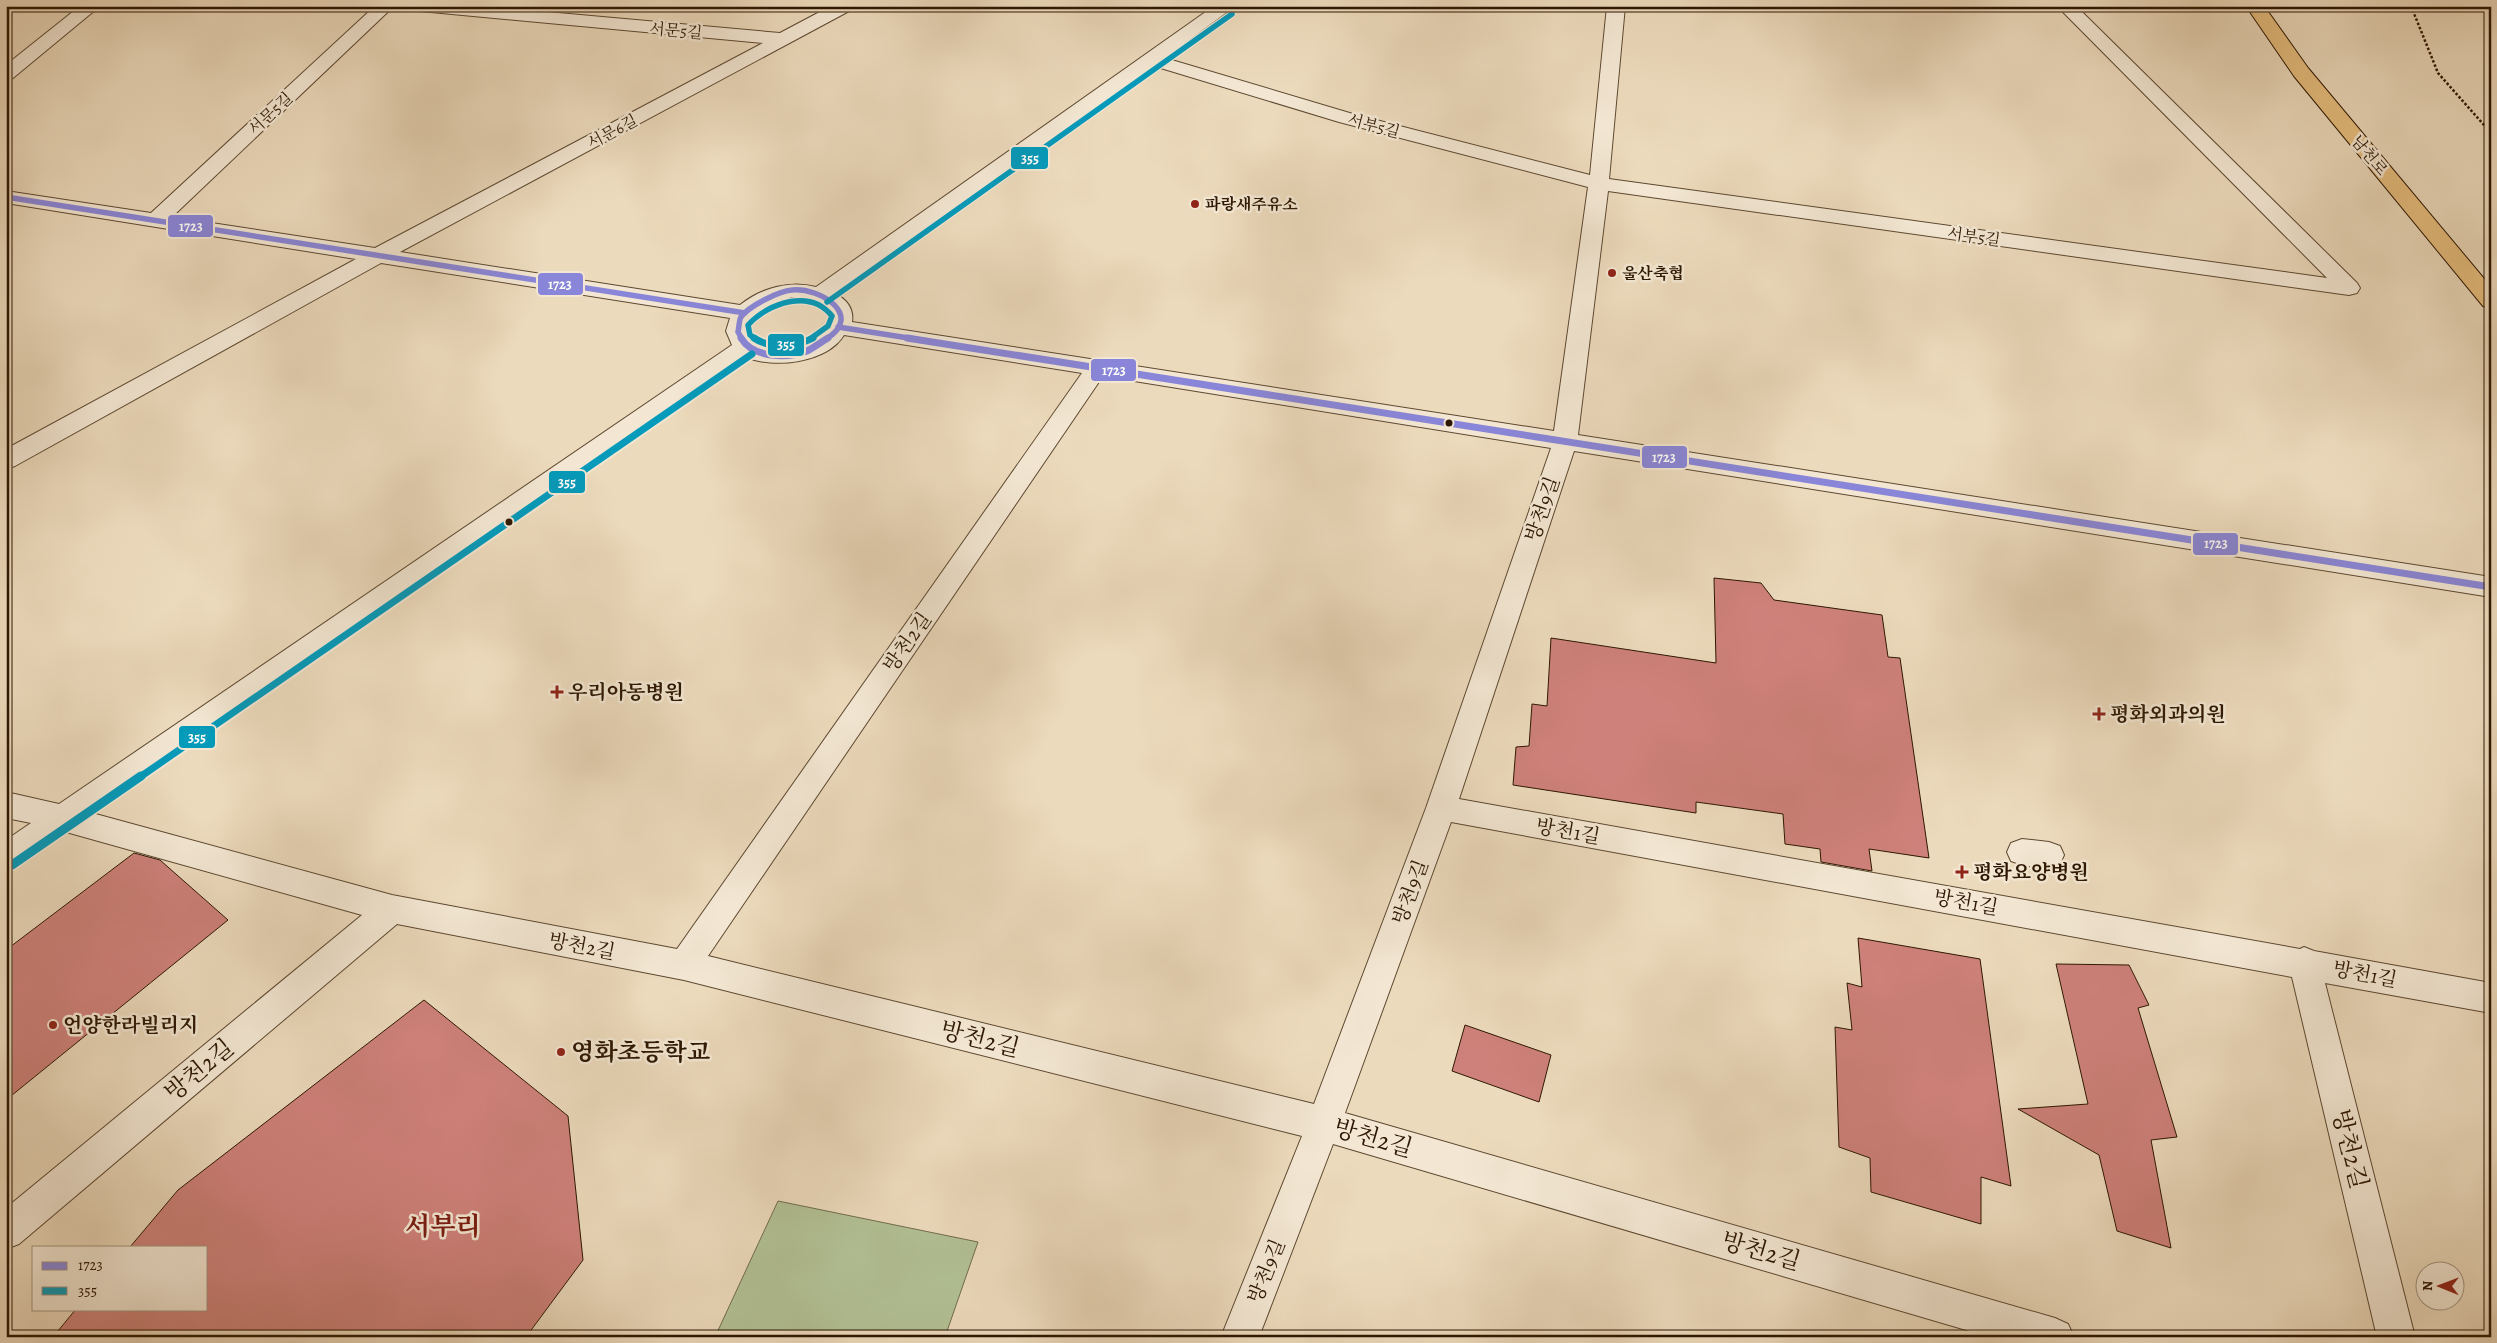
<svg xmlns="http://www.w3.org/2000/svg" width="2497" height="1343" font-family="Alegreya,'Noto Serif KR',serif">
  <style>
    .green { fill: #b2c195; stroke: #706c4c }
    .building { fill: #ce817a; stroke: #2d1702 }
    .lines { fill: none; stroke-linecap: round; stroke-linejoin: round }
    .minor-casing { stroke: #5d4830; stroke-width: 2 }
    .major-casing { stroke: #2d1702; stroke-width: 2 }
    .path { stroke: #2d1702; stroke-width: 2.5; stroke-dasharray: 2.5 2; stroke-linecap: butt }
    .minor { fill: #f3e7d3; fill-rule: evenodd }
    .major { fill: #e6bd7e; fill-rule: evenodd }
    .bus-1-far1-casing { stroke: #f3e7d3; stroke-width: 8 }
    .bus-1-casing { stroke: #f3e7d3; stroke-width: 11 }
    .bus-2-far2-casing { stroke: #f3e7d3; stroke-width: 8 }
    .bus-2-far1-casing { stroke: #f3e7d3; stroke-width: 11 }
    .bus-2-casing { stroke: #f3e7d3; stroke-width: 12 }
    .bus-1-far1 { stroke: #8986d9; stroke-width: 5.5 }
    .bus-1 { stroke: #8986d9; stroke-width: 7 }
    .bus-2-far2 { stroke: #049aba; stroke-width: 5.5 }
    .bus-2-far1 { stroke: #049aba; stroke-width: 7 }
    .bus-2 { stroke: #049aba; stroke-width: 9 }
    .poi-dot { fill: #8f2418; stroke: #f3e7d3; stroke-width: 2 }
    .bus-dot { fill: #2d1702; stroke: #f3e7d3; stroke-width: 2 }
    .labels { text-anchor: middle; stroke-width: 5; stroke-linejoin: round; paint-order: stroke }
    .far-street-label { font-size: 16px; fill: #2d1702; stroke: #f3e7d3 }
    .far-poi-label { font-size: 16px; font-weight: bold; fill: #2d1702; stroke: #f3e7d3; text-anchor: start }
    .street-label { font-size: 20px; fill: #2d1702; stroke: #f3e7d3 }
    .poi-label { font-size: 20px; font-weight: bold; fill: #2d1702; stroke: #f3e7d3; text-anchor: start }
    .near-street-label { font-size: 24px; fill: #2d1702; stroke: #f3e7d3 }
    .near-poi-label { font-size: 24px; font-weight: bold; fill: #2d1702; stroke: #f3e7d3; text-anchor: start }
    .near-quarter-label { font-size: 26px; font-weight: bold; fill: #7a1f14; stroke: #f3e7d3 }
    .line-badge { stroke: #f3e7d3; stroke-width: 2 }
    .badge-label { font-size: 14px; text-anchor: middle; font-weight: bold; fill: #fff }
  </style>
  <rect width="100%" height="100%" fill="#ecdabc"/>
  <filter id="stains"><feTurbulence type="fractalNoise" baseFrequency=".004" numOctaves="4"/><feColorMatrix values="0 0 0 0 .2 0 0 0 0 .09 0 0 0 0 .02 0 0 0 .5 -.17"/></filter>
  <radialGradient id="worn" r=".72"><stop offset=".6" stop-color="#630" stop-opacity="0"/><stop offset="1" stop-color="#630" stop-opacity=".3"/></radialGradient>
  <path class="green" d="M 778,1201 L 978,1242 L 945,1337 L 715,1337 Z"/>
  <path class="building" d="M 1714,578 L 1761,583 L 1774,600 L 1882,615 L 1888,657 L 1900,658 L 1929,858 L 1869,849 L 1872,871 L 1821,862 L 1820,849 L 1785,844 L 1783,814 L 1696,802 L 1696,813 L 1513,785 L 1516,747 L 1529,746 L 1532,704 L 1547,706 L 1551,638 L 1716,663 Z
    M 134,853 L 160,860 L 228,920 L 6,1100 L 6,950 Z
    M 1858,938 L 1980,959 L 2011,1186 L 1981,1177 L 1981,1224 L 1871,1192 L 1870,1158 L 1839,1147 L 1835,1027 L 1852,1030 L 1847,983 L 1862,987 Z
    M 2056,964 L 2129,965 L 2149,1005 L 2138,1008 L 2177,1137 L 2151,1140 L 2171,1248 L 2117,1231 L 2099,1155 L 2018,1109 L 2088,1104 Z
    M 424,1000 L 568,1116 L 583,1260 L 526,1337 L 53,1337 L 76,1309 L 206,1309 L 206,1247 L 130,1247 L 178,1190 Z
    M 1465,1025 L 1551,1055 L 1539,1102 L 1452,1071 Z"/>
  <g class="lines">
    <g class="minor-casing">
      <path id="minor" d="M 80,6 L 100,6 L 13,78 L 6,79 L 6,65 Z
        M 375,6 L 394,6 L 172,217 L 375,248 L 763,43 L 420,11 L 414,10 L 411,6 L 480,6 L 780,33 L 831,6 L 854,6 L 851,10 L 400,252 L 740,305 C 761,288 790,280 816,287 L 1214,6 L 1235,6 L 1165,58 L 1353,114 L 1590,175 L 1607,6 L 1625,6 L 1609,179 L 2327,278 L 2057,6 L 2076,6 L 2357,283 L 2360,288 L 2357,293 L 2349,295 L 1608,191 L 1578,435 L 2491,577 L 2491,597 L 1574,451 L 1459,799 L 2300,949 L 2304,947 L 2314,951 L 2491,983 L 2491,1013 L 2325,983 L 2415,1337 L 2377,1337 L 2292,977 L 1451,822 L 1345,1113 L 2055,1318 L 2068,1324 L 2074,1337 L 1990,1337 L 1333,1144 L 1259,1337 L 1221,1337 L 1302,1136 L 684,980 L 397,924 L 19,1244 L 6,1249 L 6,1208 L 362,915 L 66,832 L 17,866 L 6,870 L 6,840 L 31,823 L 6,818 L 6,792 L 59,804 L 732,345 L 726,331 L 730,318 L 381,263 L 15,466 L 6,469 L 6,449 L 356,259 L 6,203 L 6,191 L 151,213 ZM 1154,66 L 1339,122 L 1588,187 L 1554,431 L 852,322 C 854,309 847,300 836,294 ZM 792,297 L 815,301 L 829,310 C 842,338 763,369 748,331 C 751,310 774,303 792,297 ZM 844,335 L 1082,373 L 677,949 L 392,895 L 92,813 L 746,357 C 773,369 827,363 844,335 ZM 1103,376 L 1551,448 L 1426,808 L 1314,1104 L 708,956 Z
        M 2022,839 L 2049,842 L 2060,846 L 2064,855 L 2060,864 C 2044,870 2027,867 2011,861 L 2007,852 L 2011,843 Z"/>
    </g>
    <g class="major-casing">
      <path id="major" d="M 2246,6 L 2264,6 L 2308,68 L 2491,287 L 2491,308 L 2483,306 L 2294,76 Z"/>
    </g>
    <path class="path" d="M 2411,6 L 2438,73 L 2491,133"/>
    <use href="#minor" class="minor"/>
    <use href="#major" class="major"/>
    <g class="bus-1-far1-casing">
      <path id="bus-1-far1" d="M 6,197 L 745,313
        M 838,327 L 915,339
        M 742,339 L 738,332 C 739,328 739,320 741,317 C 749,306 779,291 792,290 C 819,287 865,315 826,339"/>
    </g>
    <g class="bus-1-casing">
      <path id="bus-1" d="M 741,338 C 753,358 787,359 807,351 C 815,347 821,342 828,338
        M 907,338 L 2491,587"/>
    </g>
    <g class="bus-2-far2-casing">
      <path id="bus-2-far2" d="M 827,302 L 1232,14
        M 756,339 L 750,335 L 748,325 C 768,303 810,288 832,316 L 828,326 L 810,339"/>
    </g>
    <g class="bus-2-far1-casing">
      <path id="bus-2-far1" d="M 754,338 C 770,349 796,347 813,338
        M 140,777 L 752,354"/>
    </g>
    <g class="bus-2-casing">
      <path id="bus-2" d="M 12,865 L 141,776"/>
    </g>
    <use href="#bus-1-far1" class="bus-1-far1"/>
    <use href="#bus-1" class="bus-1"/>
    <use href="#bus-2-far2" class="bus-2-far2"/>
    <use href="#bus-2-far1" class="bus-2-far1"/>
    <use href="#bus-2" class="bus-2"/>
  </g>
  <g class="poi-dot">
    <circle cx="1195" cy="204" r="5"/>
    <circle cx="1612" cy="273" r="5"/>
    <path d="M554.5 684.5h5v5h5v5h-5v5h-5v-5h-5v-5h5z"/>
    <path d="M2096.5 706.5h5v5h5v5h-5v5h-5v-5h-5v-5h5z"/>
    <path d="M1959.5 864.5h5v5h5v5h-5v5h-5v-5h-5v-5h5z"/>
    <circle cx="53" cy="1025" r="5"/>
    <circle cx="561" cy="1052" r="5"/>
  </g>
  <g class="bus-dot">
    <circle cx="1449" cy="423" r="4.5"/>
    <circle cx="509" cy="522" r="4.5"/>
  </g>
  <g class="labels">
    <g class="far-street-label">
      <text transform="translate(676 30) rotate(5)" y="6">서문5길</text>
      <text transform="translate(270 113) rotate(-43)" y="6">서문5길</text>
      <text transform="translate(1374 125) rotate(15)" y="6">서부5길</text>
      <text transform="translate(612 131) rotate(-28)" y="6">서문6길</text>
      <text transform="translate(2370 155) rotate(50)" y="6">남천로</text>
      <text transform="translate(1974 236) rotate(8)" y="6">서부5길</text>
    </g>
    <g class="far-poi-label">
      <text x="1205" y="210">파랑새주유소</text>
      <text x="1622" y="279">울산축협</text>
    </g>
    <g class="street-label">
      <text transform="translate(1542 509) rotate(-71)" y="7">방천9길</text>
      <text transform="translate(907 642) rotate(-55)" y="7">방천2길</text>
      <text transform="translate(1568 831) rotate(10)" y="7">방천1길</text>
      <text transform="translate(1410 892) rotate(-70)" y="7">방천9길</text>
      <text transform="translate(1966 902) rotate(10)" y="7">방천1길</text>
      <text transform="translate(582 946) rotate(11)" y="7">방천2길</text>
      <text transform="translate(2365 974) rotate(11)" y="7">방천1길</text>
      <text transform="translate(1266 1271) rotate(-68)" y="7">방천9길</text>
    </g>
    <g class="poi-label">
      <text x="568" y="699">우리아동병원</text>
      <text x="2110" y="721">평화외과의원</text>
      <text x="1973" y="879">평화요양병원</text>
      <text x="63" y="1032">언양한라빌리지</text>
    </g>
    <g class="near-street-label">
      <text transform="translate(980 1039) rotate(14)" y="8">방천2길</text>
      <text transform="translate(199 1070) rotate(-40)" y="8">방천2길</text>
      <text transform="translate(1373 1138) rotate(16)" y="8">방천2길</text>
      <text transform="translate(2350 1149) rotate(76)" y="8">방천2길</text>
      <text transform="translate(1761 1251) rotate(16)" y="8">방천2길</text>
    </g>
    <g class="near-poi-label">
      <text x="571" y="1060">영화초등학교</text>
    </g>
    <g class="near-quarter-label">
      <text x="443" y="1235">서부리</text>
    </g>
  </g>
  <g class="line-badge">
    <rect x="1010" y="146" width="39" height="24" rx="5" fill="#049aba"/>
    <rect x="167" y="214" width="47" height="24" rx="5" fill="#8986d9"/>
    <rect x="537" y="272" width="47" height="24" rx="5" fill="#8986d9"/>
    <rect x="767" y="333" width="38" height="24" rx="5" fill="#049aba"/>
    <rect x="1090" y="358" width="47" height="24" rx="5" fill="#8986d9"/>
    <rect x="1641" y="445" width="47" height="24" rx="5" fill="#8986d9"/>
    <rect x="548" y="470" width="38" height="24" rx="5" fill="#049aba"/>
    <rect x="2192" y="532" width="47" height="24" rx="5" fill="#8986d9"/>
    <rect x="178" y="725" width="38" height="24" rx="5" fill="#049aba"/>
  </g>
  <g class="badge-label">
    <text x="1030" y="163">355</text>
    <text x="191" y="231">1723</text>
    <text x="560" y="289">1723</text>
    <text x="786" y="349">355</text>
    <text x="1114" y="375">1723</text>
    <text x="1664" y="462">1723</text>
    <text x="567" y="487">355</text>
    <text x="2216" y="548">1723</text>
    <text x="197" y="742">355</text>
  </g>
  <rect width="2497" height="1343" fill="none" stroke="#ecdabc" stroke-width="25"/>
  <rect x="8" y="8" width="2482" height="1328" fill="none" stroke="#2d1702" stroke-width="2.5"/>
  <rect x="12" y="12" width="2472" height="1318" fill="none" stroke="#2d1702"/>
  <rect x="32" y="1246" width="175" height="65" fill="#f3e7d3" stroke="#a4947f"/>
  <rect x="42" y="1262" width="25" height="8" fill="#8986d9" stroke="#a4947f"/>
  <text x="78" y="1270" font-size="15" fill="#2d1702">1723</text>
  <rect x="42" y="1287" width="25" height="8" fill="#049aba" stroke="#a4947f"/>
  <text x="78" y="1296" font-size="15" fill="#2d1702">355</text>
  <g transform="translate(2440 1286) rotate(271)"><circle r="24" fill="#f3e7d3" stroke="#a4947f"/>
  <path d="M0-4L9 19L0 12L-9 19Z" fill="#8f2418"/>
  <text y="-8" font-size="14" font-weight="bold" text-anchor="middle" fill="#2d1702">N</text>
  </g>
  <rect width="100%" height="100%" filter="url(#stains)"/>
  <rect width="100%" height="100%" fill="url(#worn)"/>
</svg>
